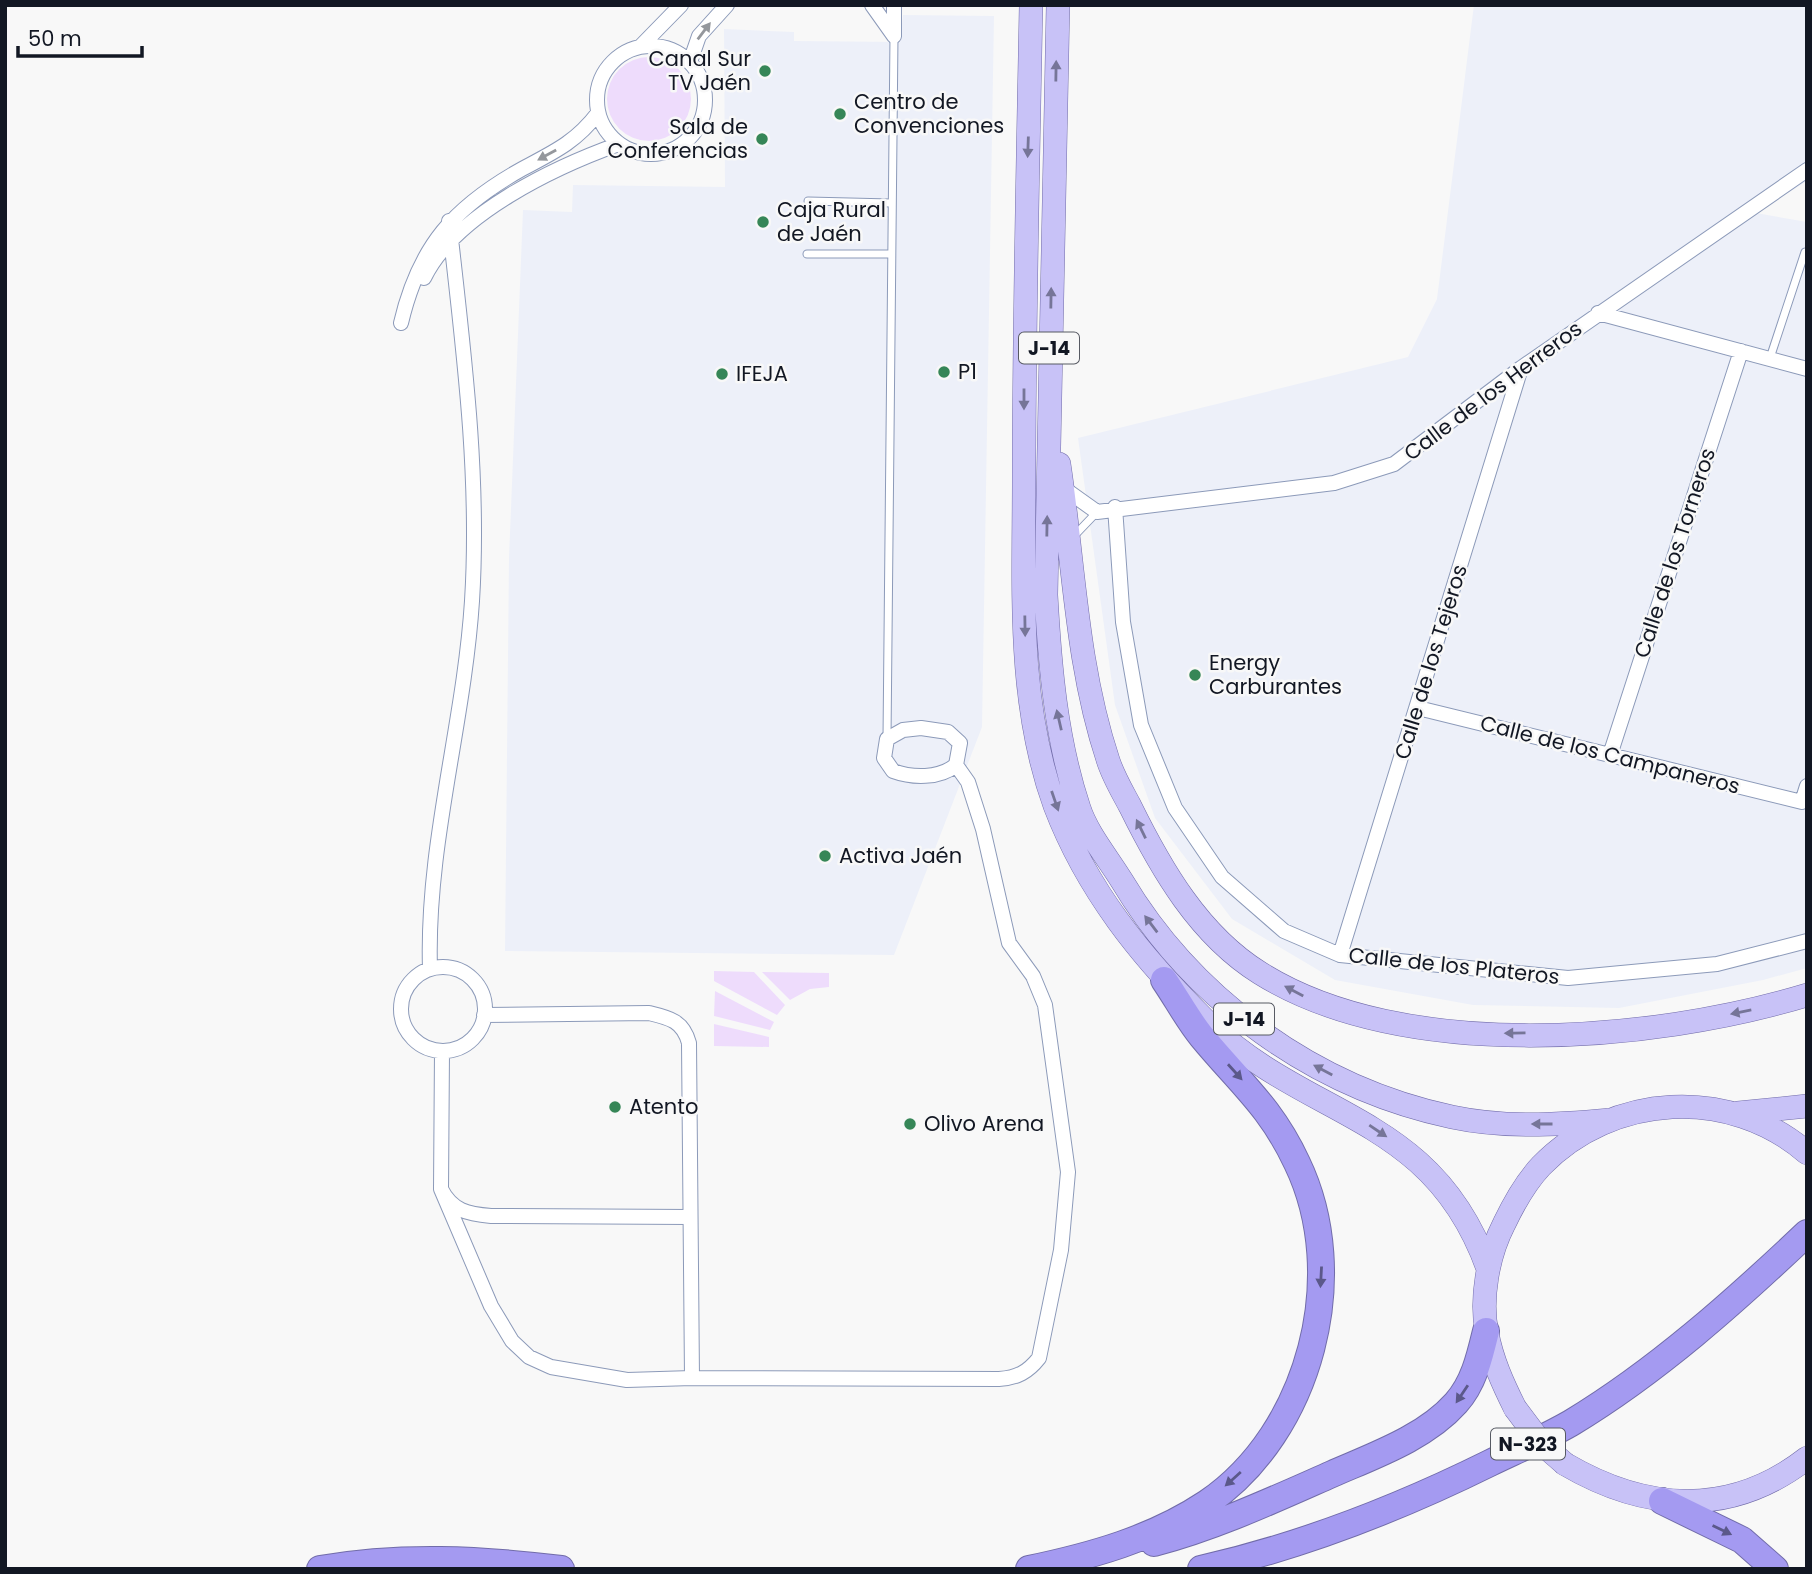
<svg xmlns="http://www.w3.org/2000/svg" width="1812" height="1574" font-family="Poppins,sans-serif">
  <style>
    .built { fill: #edf0f9 }
    .green { fill: #eedcfc }
    .lines { fill: none; stroke-linecap: round; stroke-linejoin: round }
    .lane-casing { stroke: #8c9ab9; stroke-width: 9 }
    .street-casing { stroke: #8c9ab9; stroke-width: 16 }
    .primary-casing { stroke: #716ca9; stroke-width: 24 }
    .highway-casing { stroke: #716ca9; stroke-width: 28 }
    .lane { stroke: #fff; stroke-width: 7 }
    .street { stroke: #fff; stroke-width: 14 }
    .primary { stroke: #c8c2f7; stroke-width: 23 }
    .highway { stroke: #a49af1; stroke-width: 26 }
    .primary-bridge-casing { stroke: #716ca9; stroke-width: 24; stroke-linecap: butt }
    .primary-bridge { stroke: #c8c2f7; stroke-width: 23 }
    .oneway { fill: #94979c }
    .oneway2 { fill: #767598 }
    .oneway3 { fill: #5b588a }
    .poi-dot { fill: #368657; stroke: #f8f8f8; stroke-width: 2.5 }
    .labels { text-anchor: middle; stroke-width: 5; stroke-linejoin: round; paint-order: stroke }
    .shield { fill: #f8f8f8; stroke: #575a63; stroke-width: 2 }
    .shield-label { font-size: 19px; font-weight: bold; fill: #121723 }
    .poi-label { font-size: 21px; fill: #121723; stroke: #f8f8f8; text-anchor: start }
    .street-label { font-size: 21px; fill: #121723; stroke: #f8f8f8 }
  </style>
  <rect width="100%" height="100%" fill="#f8f8f8"/>
  <path class="built" d="M 1474,5 L 1807,5 L 1807,181 L 1756,213 L 1807,222 L 1807,968 L 1763,980 L 1619,1008 L 1473,1005 L 1335,980 L 1232,919 L 1155,818 L 1115,705 L 1078,438 L 1408,357 L 1437,299 Z
    M 903,15 L 994,16 L 982,727 L 894,955 L 505,951 L 509,558 L 523,210 L 572,212 L 573,185 L 725,187 L 724,29 L 794,32 L 794,41 L 900,42 Z"/>
  <path class="green" d="M607 99a42 42 0 1 1 84 0a42 42 0 1 1-84 0Z
    M 714,971 L 754,972 L 785,1005 L 777,1015 L 714,981 Z
    M 762,972 L 829,973 L 829,987 L 810,989 L 790,1000 Z
    M 715,991 L 774,1022 L 770,1030 L 714,1016 Z
    M 714,1024 L 769,1037 L 769,1047 L 714,1046 Z"/>
  <g class="lines">
    <g class="lane-casing">
      <path id="lane" d="M 808,201 L 891,203
        M 807,254 L 891,254
        M 1770,358 L 1805,252
        M 1074,536 L 1097,512
        M 887,738 L 894,36"/>
    </g>
    <g class="street-casing">
      <path id="street" d="M 872,5 L 894,36
        M 894,5 L 894,36
        M597 100a54 54 0 1 1 108 0a54 54 0 1 1-108 0Z
        M 640,47 L 681,5
        M 690,62 L 699,36 L 727,5
        M 424,278 C 455,214 555,167 619,144
        M 1598,313 L 1807,369
        M 401,323 C 419,246 454,207 522,169 C 554,152 576,142 598,113
        M 1062,487 L 1097,512 L 1334,483 L 1394,464 L 1521,368 L 1807,170
        M 1115,507 L 1123,622 L 1141,725 L 1175,808 L 1222,877 L 1284,931 L 1340,955 L 1568,978 L 1717,964 L 1807,941
        M 1418,708 L 1802,802 L 1807,786
        M 921,728 L 948,732 L 960,743 L 956,765 C 939,779 912,778 893,771 L 884,758 L 887,739 L 903,730 Z
        M 1610,755 L 1741,351
        M 1340,955 L 1521,368
        M401 1009a42 42 0 1 1 84 0a42 42 0 1 1-84 0Z
        M 430,969 C 426,845 464,725 472,601 C 480,474 463,347 449,221
        M 484,1015 L 649,1013 C 670,1018 683,1021 689,1043 L 692,1378
        M 442,1051 L 441,1189 C 452,1211 468,1214 491,1216 L 690,1217
        M 441,1189 L 491,1306 L 512,1341 L 529,1357 L 551,1367 L 627,1380 L 692,1378 L 999,1379 C 1017,1378 1028,1372 1039,1358 L 1061,1250 L 1068,1172 L 1045,1005 L 1033,976 L 1009,943 L 983,829 L 968,782 L 956,765"/>
    </g>
    <g class="primary-casing">
      <path id="primary" d="M 1031,5 C 1028,164 1024,322 1024,480 C 1024,589 1017,702 1055,806 C 1087,890 1141,957 1205,1020 C 1307,1121 1432,1112 1488,1269
        M 1058,5 L 1046,595 C 1050,667 1056,739 1079,808 C 1087,833 1108,858 1122,881 C 1193,1000 1315,1088 1452,1117 C 1503,1128 1557,1125 1610,1120
        M 1059,464 C 1074,563 1076,664 1108,760 C 1113,776 1122,791 1130,806 C 1161,869 1199,935 1260,973 C 1403,1063 1652,1042 1807,995
        M 1738,1113 L 1807,1106
        M 1515,1408 C 1503,1384 1492,1360 1487,1333 C 1480,1299 1488,1255 1504,1224 C 1514,1203 1525,1183 1541,1166 C 1612,1093 1730,1086 1807,1153
        M 1565,1464 C 1645,1511 1730,1518 1807,1458"/>
    </g>
    <g class="highway-casing">
      <path id="highway" d="M 1662,1501 L 1742,1540 L 1775,1569
        M 1154,1543 C 1215,1527 1273,1500 1332,1474 C 1373,1456 1425,1438 1456,1403 C 1474,1383 1480,1356 1486,1331
        M 320,1569 C 401,1555 480,1559 561,1569
        M 1029,1569 C 1091,1556 1153,1539 1207,1503 C 1311,1432 1351,1275 1297,1163 C 1271,1107 1240,1083 1202,1037 C 1188,1020 1177,999 1164,980
        M 1201,1569 C 1302,1546 1397,1509 1490,1463 C 1517,1450 1545,1438 1571,1423 C 1657,1371 1734,1302 1807,1233"/>
    </g>
    <use href="#lane" class="lane"/>
    <use href="#street" class="street"/>
    <use href="#primary" class="primary"/>
    <use href="#highway" class="highway"/>
    <g class="primary-bridge-casing">
      <path id="primary-bridge" d="M 1515,1408 L 1542,1444 L 1565,1464"/>
    </g>
    <use href="#primary-bridge" class="primary-bridge"/>
  </g>
  <defs><path id="oneway-solid" d="M-6-.8H1V-3.2L6.5 0L1 3.2V.8H-6Z" transform="scale(1.75)"/></defs>
  <g class="oneway">
    <use href="#oneway-solid" transform="translate(704 31) rotate(-53)"/>
    <use href="#oneway-solid" transform="translate(547 155) rotate(151)"/>
  </g>
  <g class="oneway2">
    <use href="#oneway-solid" transform="translate(1056 71) rotate(-89)"/>
    <use href="#oneway-solid" transform="translate(1028 147) rotate(92)"/>
    <use href="#oneway-solid" transform="translate(1051 298) rotate(-89)"/>
    <use href="#oneway-solid" transform="translate(1024 399) rotate(90)"/>
    <use href="#oneway-solid" transform="translate(1047 526) rotate(-89)"/>
    <use href="#oneway-solid" transform="translate(1025 626) rotate(89)"/>
    <use href="#oneway-solid" transform="translate(1059 720) rotate(-103)"/>
    <use href="#oneway-solid" transform="translate(1055 801) rotate(71)"/>
    <use href="#oneway-solid" transform="translate(1141 829) rotate(-116)"/>
    <use href="#oneway-solid" transform="translate(1151 924) rotate(-127)"/>
    <use href="#oneway-solid" transform="translate(1294 991) rotate(-152)"/>
    <use href="#oneway-solid" transform="translate(1741 1012) rotate(169)"/>
    <use href="#oneway-solid" transform="translate(1515 1033) rotate(179)"/>
    <use href="#oneway-solid" transform="translate(1323 1070) rotate(-152)"/>
    <use href="#oneway-solid" transform="translate(1542 1124) rotate(180)"/>
    <use href="#oneway-solid" transform="translate(1378 1131) rotate(34)"/>
  </g>
  <g class="oneway3">
    <use href="#oneway-solid" transform="translate(1235 1072) rotate(48)"/>
    <use href="#oneway-solid" transform="translate(1321 1277) rotate(93)"/>
    <use href="#oneway-solid" transform="translate(1462 1394) rotate(124)"/>
    <use href="#oneway-solid" transform="translate(1233 1479) rotate(138)"/>
    <use href="#oneway-solid" transform="translate(1722 1530) rotate(26)"/>
  </g>
  <g class="poi-dot">
    <circle cx="765" cy="71" r="7"/>
    <circle cx="840" cy="114" r="7"/>
    <circle cx="762" cy="139" r="7"/>
    <circle cx="763" cy="222" r="7"/>
    <circle cx="944" cy="372" r="7"/>
    <circle cx="722" cy="374" r="7"/>
    <circle cx="1195" cy="675" r="7"/>
    <circle cx="825" cy="856" r="7"/>
    <circle cx="615" cy="1107" r="7"/>
    <circle cx="910" cy="1124" r="7"/>
  </g>
  <g class="labels">
    <g class="shield">
      <rect x="1019" y="332.5" width="60" height="31" rx="5"/>
      <rect x="1214" y="1003.5" width="60" height="31" rx="5"/>
      <rect x="1491" y="1428.5" width="74" height="31" rx="5"/>
    </g>
    <g class="shield-label">
      <text x="1049" y="355">J-14</text>
      <text x="1244" y="1026">J-14</text>
      <text x="1528" y="1451">N-323</text>
    </g>
    <g class="poi-label">
      <text x="751" y="66" text-anchor="end">Canal Sur<tspan x="751" dy="24">TV Jaén</tspan></text>
      <text x="854" y="109">Centro de<tspan x="854" dy="24">Convenciones</tspan></text>
      <text x="748" y="134" text-anchor="end">Sala de<tspan x="748" dy="24">Conferencias</tspan></text>
      <text x="777" y="217">Caja Rural<tspan x="777" dy="24">de Jaén</tspan></text>
      <text x="958" y="379">P1</text>
      <text x="736" y="381">IFEJA</text>
      <text x="1209" y="670">Energy<tspan x="1209" dy="24">Carburantes</tspan></text>
      <text x="839" y="863">Activa Jaén</text>
      <text x="629" y="1114">Atento</text>
      <text x="924" y="1131">Olivo Arena</text>
    </g>
    <g class="street-label">
      <text transform="translate(1493 391) rotate(-37)" y="7">Calle de los Herreros</text>
      <text transform="translate(1675 553) rotate(-72)" y="7">Calle de los Torneros</text>
      <text transform="translate(1431 662) rotate(-73)" y="7">Calle de los Tejeros</text>
      <text transform="translate(1610 755) rotate(14)" y="7">Calle de los Campaneros</text>
      <text transform="translate(1454 966) rotate(6)" y="7">Calle de los Plateros</text>
    </g>
  </g>
  <rect width="1812" height="1574" fill="none" stroke="#121723" stroke-width="14"/>
  <path d="M18 46v10h124v-10" fill="none" stroke="#121723" stroke-width="3.5"/>
  <text x="28" y="46" font-size="21" fill="#121723" stroke="#f8f8f8" stroke-width="5" paint-order="stroke">50 m</text>
</svg>
